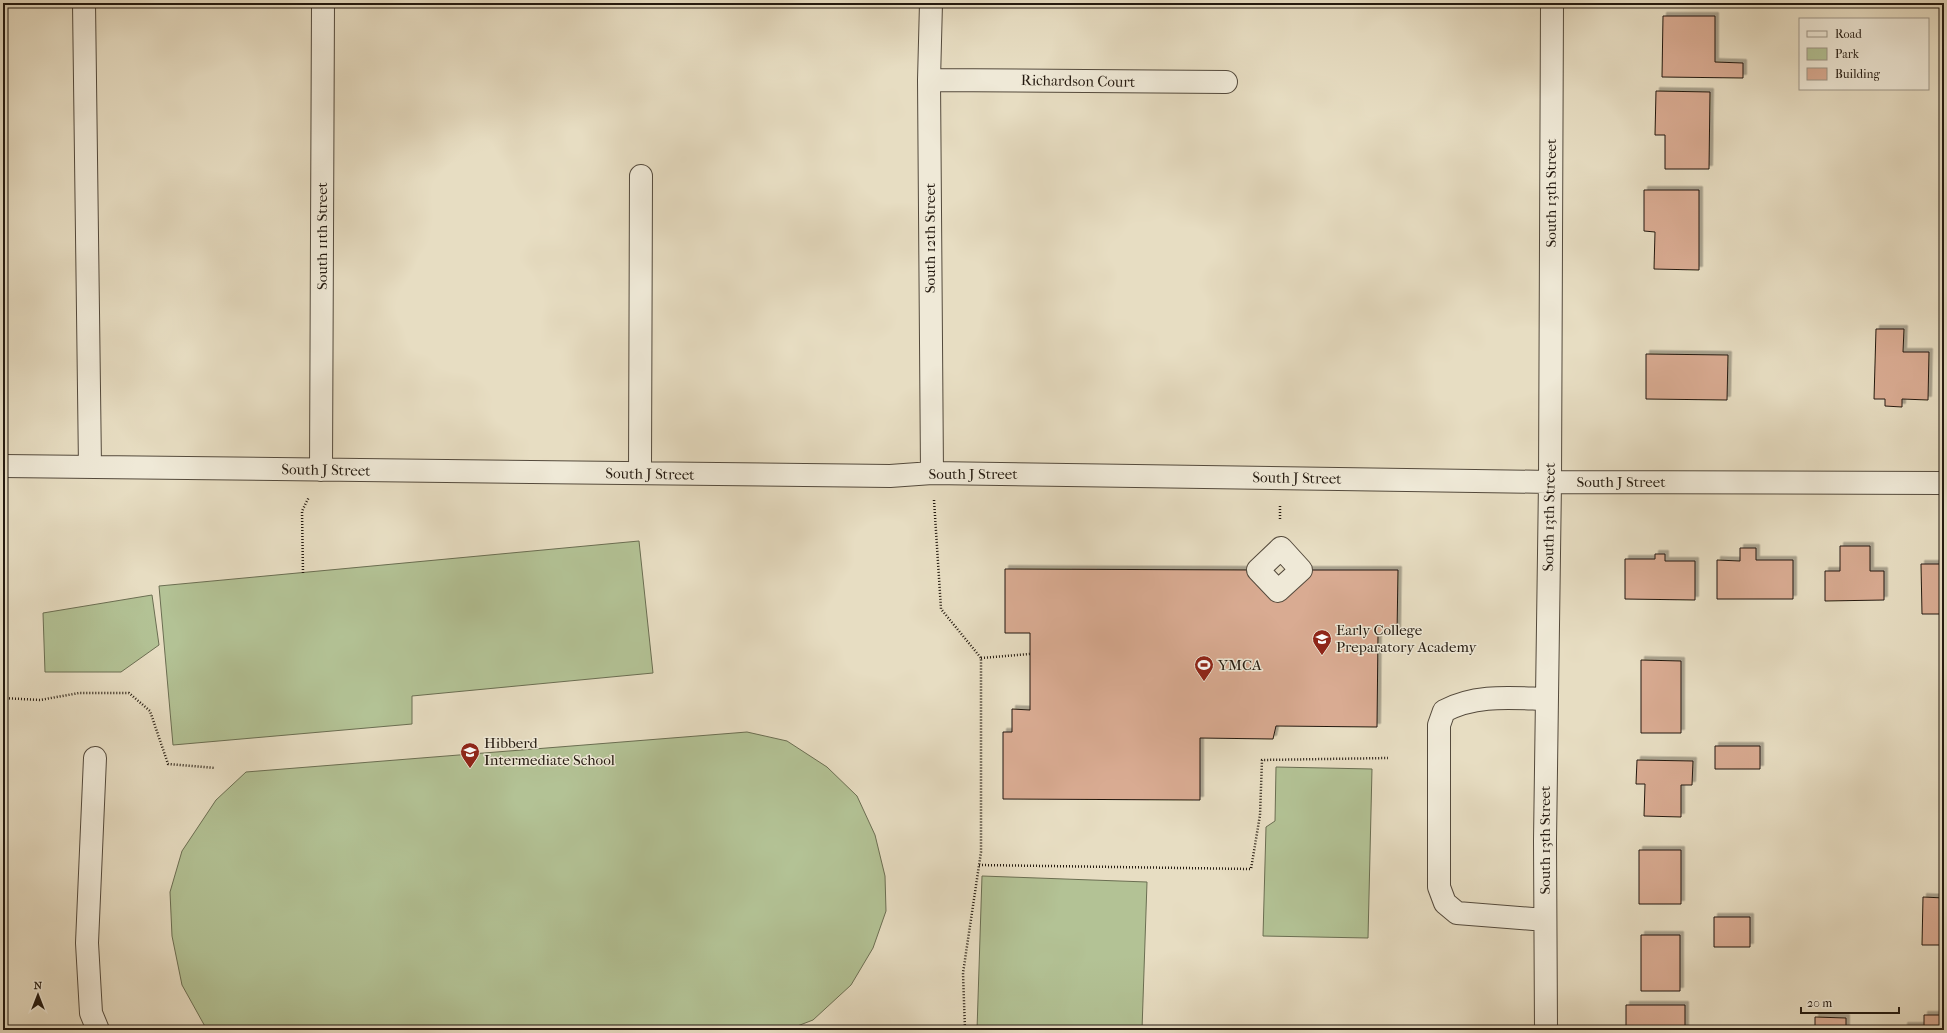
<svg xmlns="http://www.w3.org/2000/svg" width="1947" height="1033" font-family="'IM FELL French Canon',serif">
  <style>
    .green { fill: #b3c295; stroke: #6b6e52 }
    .building { fill: #d9ab92; stroke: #23190f; filter: url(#shadow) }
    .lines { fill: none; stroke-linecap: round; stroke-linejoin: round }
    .minor-casing { stroke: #544a3c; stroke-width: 24 }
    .path { stroke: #23190f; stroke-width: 2.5; stroke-dasharray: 1 2; stroke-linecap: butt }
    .minor { stroke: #efe9d7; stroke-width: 22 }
    .labels { text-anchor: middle; stroke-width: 3; stroke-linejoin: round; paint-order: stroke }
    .street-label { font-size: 15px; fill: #23190f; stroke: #efe9d7 }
    .poi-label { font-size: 15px; fill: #23190f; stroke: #efe9d7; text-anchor: start }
  </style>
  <defs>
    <filter id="shadow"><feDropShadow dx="3.5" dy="-3.5" stdDeviation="0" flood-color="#0004"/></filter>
  </defs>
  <rect width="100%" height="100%" fill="#e7ddc2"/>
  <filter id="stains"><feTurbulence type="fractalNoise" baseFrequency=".005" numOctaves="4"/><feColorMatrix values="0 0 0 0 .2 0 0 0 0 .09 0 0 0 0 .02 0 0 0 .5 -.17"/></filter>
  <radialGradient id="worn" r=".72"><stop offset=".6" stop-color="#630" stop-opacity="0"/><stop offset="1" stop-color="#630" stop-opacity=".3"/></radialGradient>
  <path class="green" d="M 639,541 L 653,673 L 412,696 L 412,724 L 173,745 L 159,586 Z
    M 152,595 L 159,645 L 121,672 L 45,672 L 43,613 Z
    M 747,732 L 787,741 L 827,767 L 857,796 L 875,835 L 885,876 L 886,911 L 873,948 L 851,985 L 813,1020 L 787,1030 L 207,1030 L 182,985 L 172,936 L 170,892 L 182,851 L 216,800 L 246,772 Z
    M 1276,767 L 1372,769 L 1368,938 L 1263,936 L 1266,827 L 1275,821 Z
    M 982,876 L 1147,882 L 1142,1030 L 977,1030 Z"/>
  <path class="building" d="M 1663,16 L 1715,16 L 1715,62 L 1743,63 L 1743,78 L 1662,77 Z
    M 1656,91 L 1710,92 L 1709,169 L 1665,169 L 1665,135 L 1655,135 Z
    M 1644,190 L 1699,190 L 1699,270 L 1654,269 L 1655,232 L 1644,231 Z
    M 1876,329 L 1904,329 L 1903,352 L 1929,352 L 1928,400 L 1902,399 L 1902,407 L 1885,406 L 1885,399 L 1874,399 Z
    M 1646,354 L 1728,355 L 1727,400 L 1646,399 Z
    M 1840,546 L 1870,546 L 1870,571 L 1884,571 L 1884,600 L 1825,601 L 1825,571 L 1840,571 Z
    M 1740,548 L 1756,548 L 1756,560 L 1793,560 L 1793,599 L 1717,599 L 1717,560 L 1740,561 Z
    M 1655,554 L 1665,554 L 1665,561 L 1695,561 L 1695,600 L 1625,599 L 1625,559 L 1655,559 Z
    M 1921,564 L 1944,564 L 1944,614 L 1922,614 Z
    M 1005,569 L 1258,570 L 1278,591 L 1301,570 L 1398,570 L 1397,634 L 1378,634 L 1377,727 L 1276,726 L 1273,739 L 1200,738 L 1200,800 L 1003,799 L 1003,732 L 1012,732 L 1012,709 L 1030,710 L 1030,633 L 1005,633 Z
    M 1641,660 L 1681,661 L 1681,733 L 1641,733 Z
    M 1715,746 L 1760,746 L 1760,769 L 1715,769 Z
    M 1637,760 L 1693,761 L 1692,785 L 1681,785 L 1681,817 L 1644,816 L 1645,784 L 1636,784 Z
    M 1639,850 L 1681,850 L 1681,904 L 1639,904 Z
    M 1923,897 L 1944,898 L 1944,945 L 1922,945 Z
    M 1714,917 L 1750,917 L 1750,947 L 1714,947 Z
    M 1641,935 L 1680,935 L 1680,991 L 1641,991 Z
    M 1626,1005 L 1685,1005 L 1685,1030 L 1626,1030 Z
    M 1924,1015 L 1944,1015 L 1944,1030 L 1904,1030 L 1904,1026 L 1924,1026 Z
    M 1815,1017 L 1846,1018 L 1846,1030 L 1815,1030 Z"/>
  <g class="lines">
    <g class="minor-casing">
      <path id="minor" d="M 84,3 L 90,467
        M 931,3 L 929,80 L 932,473
        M 929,80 L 1226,82
        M 3,466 L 890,476 L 932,473 L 1550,482 L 1944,483
        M 321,470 L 323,3
        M 640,473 L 641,176
        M 1281,548 L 1301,570 L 1278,591 L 1258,570 Z
        M 95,758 L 87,943 L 91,1013 L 98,1030
        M 1545,920 L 1457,913 L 1445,903 L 1439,887 L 1439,725 L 1444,711 C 1476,694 1511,698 1546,699
        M 1546,1030 L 1545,841 L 1550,482 L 1552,3"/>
    </g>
    <path class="path" d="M 934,500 L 941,609 L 981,658 L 981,852 L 963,973 L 965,1030
      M 1280,506 L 1280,521
      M 303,573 L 302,511 L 309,497
      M 981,658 L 1030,654
      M 3,698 L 40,700 L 79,693 L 129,693 L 150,711 L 168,764 L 215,768
      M 979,865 L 1251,869 L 1260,815 L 1262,760 L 1388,758"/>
    <use href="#minor" class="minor"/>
  </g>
  <defs>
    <g id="school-pin" transform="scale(1)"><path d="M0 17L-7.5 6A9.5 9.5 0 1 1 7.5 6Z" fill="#8f2418" stroke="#efe9d7"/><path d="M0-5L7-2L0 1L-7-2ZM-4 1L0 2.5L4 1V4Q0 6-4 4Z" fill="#fff"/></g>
    <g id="stadium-pin" transform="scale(1)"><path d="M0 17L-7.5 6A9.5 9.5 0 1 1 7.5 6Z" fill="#8f2418" stroke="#efe9d7"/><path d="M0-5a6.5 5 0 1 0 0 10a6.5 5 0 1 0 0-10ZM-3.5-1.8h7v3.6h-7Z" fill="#fff"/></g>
  </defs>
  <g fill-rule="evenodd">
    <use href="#school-pin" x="1322" y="639"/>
    <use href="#stadium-pin" x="1204" y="665"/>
    <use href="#school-pin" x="470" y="752"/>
  </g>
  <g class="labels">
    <g class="street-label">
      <text transform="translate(1078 81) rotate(1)" y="5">Richardson Court</text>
      <text transform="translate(1551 193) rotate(-90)" y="5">South 13th Street</text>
      <text transform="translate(322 236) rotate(-90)" y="5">South 11th Street</text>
      <text transform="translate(930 238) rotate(-90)" y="5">South 12th Street</text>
      <text transform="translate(326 470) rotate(1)" y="5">South J Street</text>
      <text transform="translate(650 474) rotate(1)" y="5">South J Street</text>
      <text x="973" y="479">South J Street</text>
      <text transform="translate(1297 478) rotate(1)" y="5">South J Street</text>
      <text x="1621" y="487">South J Street</text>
      <text transform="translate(1549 517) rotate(-89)" y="5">South 13th Street</text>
      <text transform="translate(1545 840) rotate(-90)" y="5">South 13th Street</text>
    </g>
    <g class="poi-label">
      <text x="1336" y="635">Early College<tspan x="1336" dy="17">Preparatory Academy</tspan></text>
      <text x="1218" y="670">YMCA</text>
      <text x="484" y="748">Hibberd<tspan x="484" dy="17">Intermediate School</tspan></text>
    </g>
  </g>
  <rect width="1947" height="1033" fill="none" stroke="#e7ddc2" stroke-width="16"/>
  <rect x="4" y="4" width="1939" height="1025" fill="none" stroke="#23190f" stroke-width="2"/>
  <rect x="8" y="8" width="1931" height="1017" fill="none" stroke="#23190f"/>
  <rect x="1799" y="18" width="130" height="72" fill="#efe9d7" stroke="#9d9687"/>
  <rect x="1807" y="31" width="20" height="6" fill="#efe9d7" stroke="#9d9687"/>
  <text x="1835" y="38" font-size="12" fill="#23190f">Road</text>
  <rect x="1807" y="48" width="20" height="12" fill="#b3c295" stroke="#9d9687"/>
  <text x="1835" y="58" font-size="12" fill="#23190f">Park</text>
  <rect x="1807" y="68" width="20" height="12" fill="#d9ab92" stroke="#9d9687"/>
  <text x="1835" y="78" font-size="12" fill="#23190f">Building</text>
  <g transform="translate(38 995)" stroke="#efe9d7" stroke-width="3" paint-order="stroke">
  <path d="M0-3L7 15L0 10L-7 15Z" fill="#23190f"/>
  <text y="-6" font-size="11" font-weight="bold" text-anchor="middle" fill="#23190f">N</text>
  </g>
  <path d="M1801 1007v6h98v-6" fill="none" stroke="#23190f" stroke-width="2"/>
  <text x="1807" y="1007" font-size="12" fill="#23190f" stroke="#efe9d7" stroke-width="3" paint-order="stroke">20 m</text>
  <rect width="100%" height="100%" filter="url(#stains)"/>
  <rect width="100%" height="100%" fill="url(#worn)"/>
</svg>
